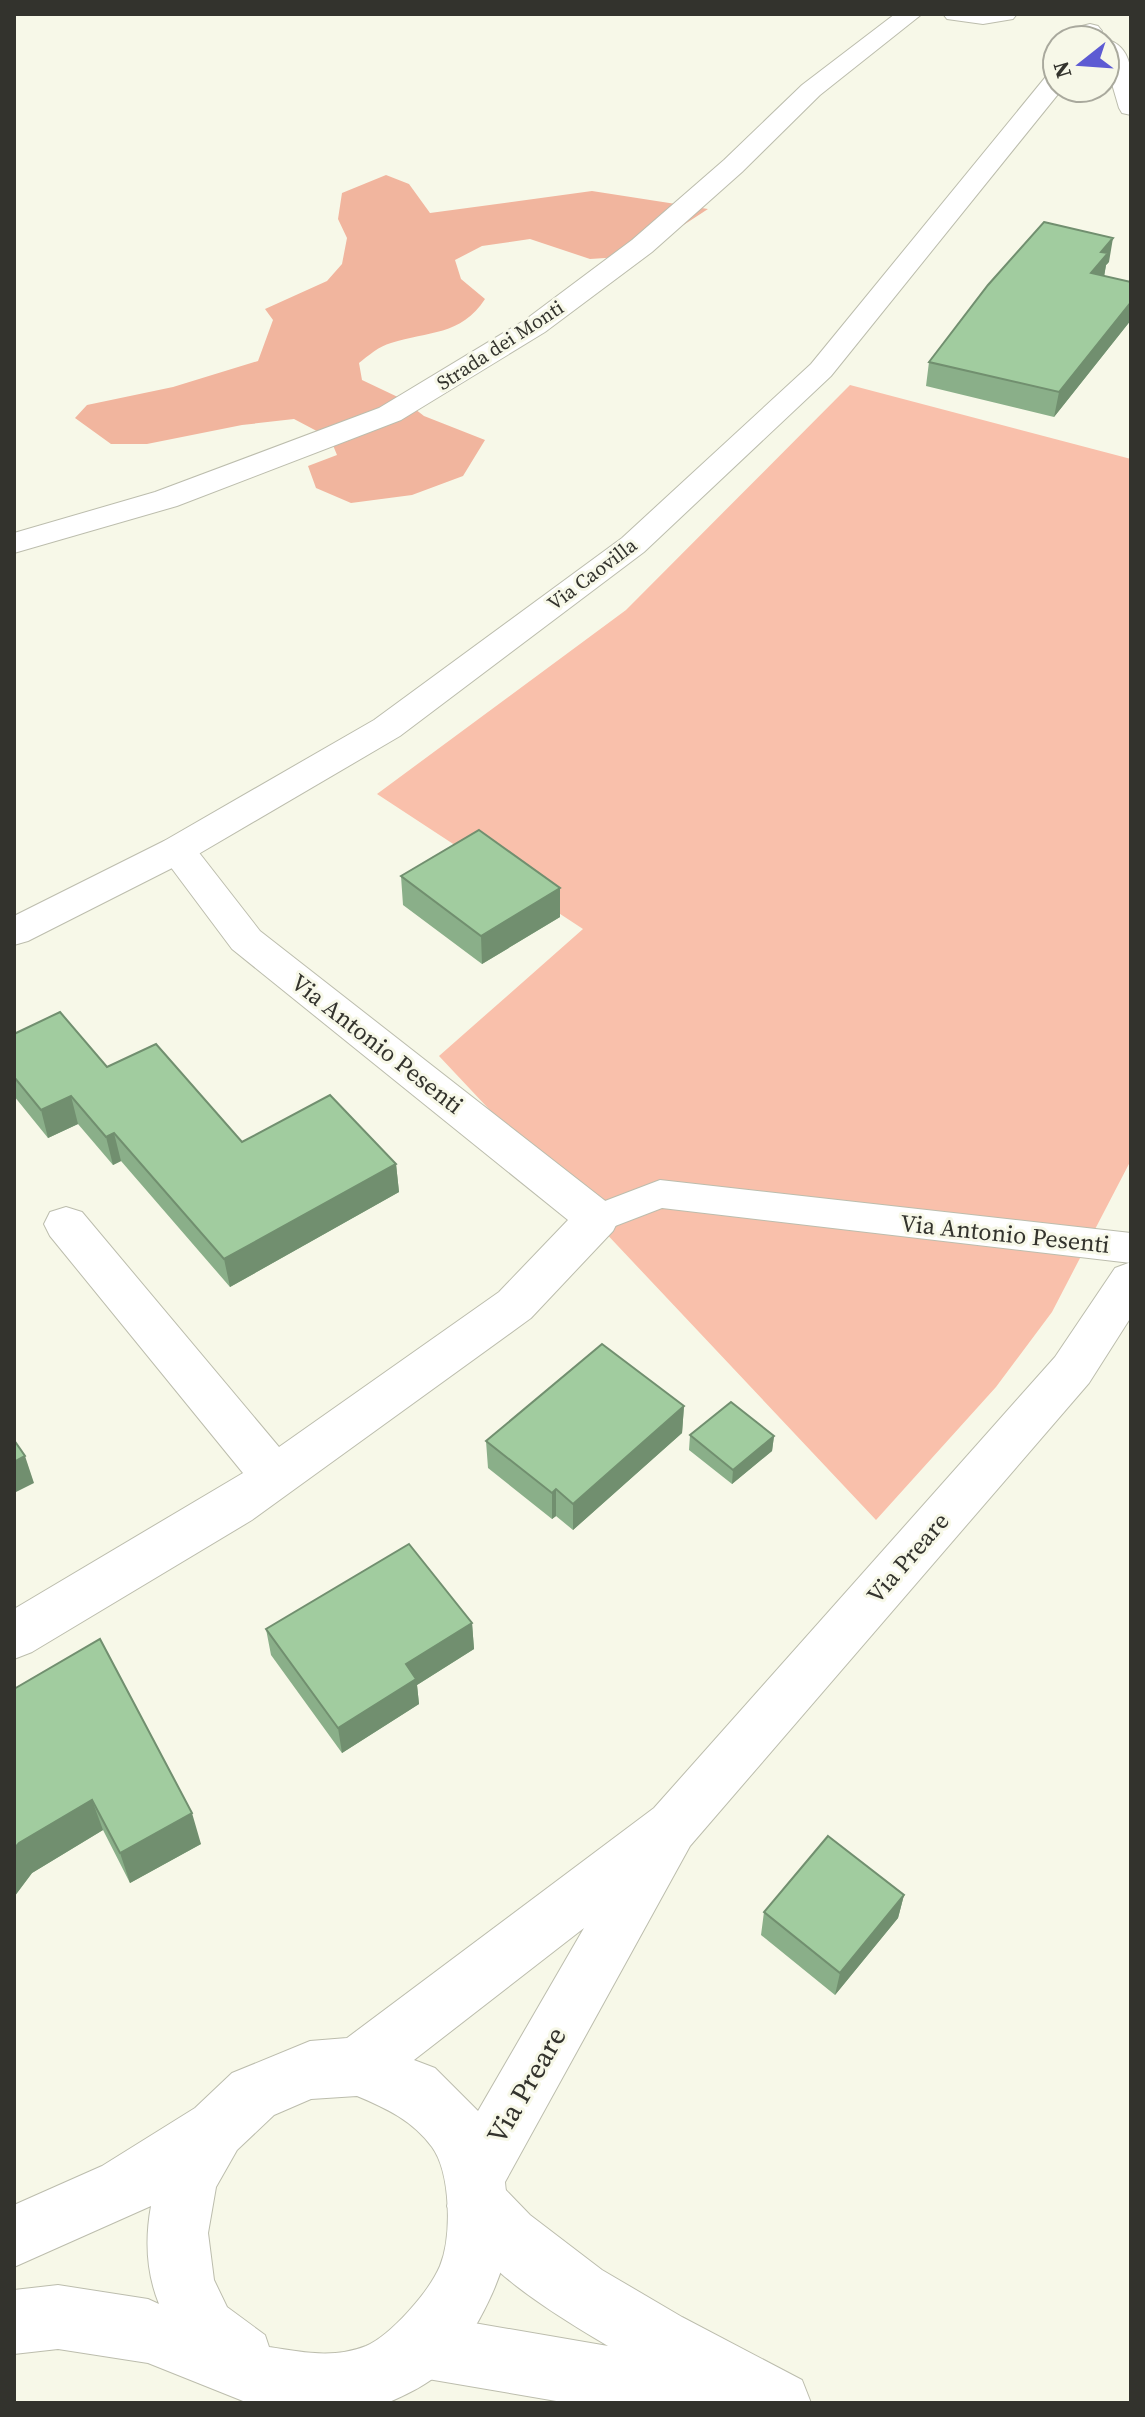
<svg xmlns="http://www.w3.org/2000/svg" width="1145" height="2417" font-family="'Source Serif 4',serif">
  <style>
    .green { fill: #f9c0ab }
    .forest { fill: #f1b59e }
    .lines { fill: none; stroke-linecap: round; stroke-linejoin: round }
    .service-casing { stroke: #bcbdad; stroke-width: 2 }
    .minor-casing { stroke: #bcbdad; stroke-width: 2 }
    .tertiary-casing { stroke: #bcbdad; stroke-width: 2 }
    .secondary-casing { stroke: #bcbdad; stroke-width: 2 }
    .primary-casing { stroke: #bcbdad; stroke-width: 2 }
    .service { fill: #fff; fill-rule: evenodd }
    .minor { fill: #fff; fill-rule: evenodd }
    .tertiary { fill: #fff; fill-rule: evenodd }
    .secondary { fill: #fff; fill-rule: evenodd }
    .primary { fill: #fff; fill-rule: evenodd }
    .wall { fill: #8aaf89 }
    .shaded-wall { fill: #718f6f }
    .building { fill: #a1cc9f; stroke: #718f6f; stroke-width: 2 }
    .labels { text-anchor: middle; stroke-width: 6; stroke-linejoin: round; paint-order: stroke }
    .far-street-label { font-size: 20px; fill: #33332d; stroke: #f7f8e8 }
    .street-label { font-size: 24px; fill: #33332d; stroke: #f7f8e8 }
    .near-street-label { font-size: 28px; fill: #33332d; stroke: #f7f8e8 }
  </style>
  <rect width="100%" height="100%" fill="#f7f8e8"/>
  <path class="green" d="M 850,385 L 1131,459 L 1131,1160 L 1052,1312 L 996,1387 L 876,1520 L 439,1056 L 583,929 L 377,794 L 626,610 Z"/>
  <path class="forest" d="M 386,175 L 409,184 L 430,213 L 592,191 L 708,209 L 636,256 L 590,259 L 530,239 L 482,246 L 455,260 L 461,279 L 485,299 C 461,336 428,331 391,343 C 379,346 368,356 359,363 L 362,380 L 402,399 L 424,416 L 485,440 L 463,476 L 412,495 L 351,503 L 316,488 L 308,466 L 337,455 L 330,438 L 294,419 L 242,425 L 147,444 L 111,444 L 75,418 L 87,405 L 173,387 L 258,361 L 273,320 L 265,309 L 327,281 L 342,264 L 347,238 L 338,219 L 342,193 Z"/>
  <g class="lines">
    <g class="service-casing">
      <path id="service" d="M 660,1180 L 1131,1233 L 1131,1263 L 662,1208 L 597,1233 L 584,1229 L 578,1219 L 584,1209 Z"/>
    </g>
    <g class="minor-casing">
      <path id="minor" d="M 895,14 L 922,14 L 820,95 L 742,172 L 652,252 L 545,332 L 401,420 L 177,506 L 14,553 L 14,533 L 155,492 L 379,408 L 525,320 L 632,240 L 724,160 L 802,85 Z
        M 943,14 L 1017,14 L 1013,19 L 983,24 L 947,19 Z
        M 177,838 L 190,841 L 260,931 L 613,1207 L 619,1219 L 613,1231 L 531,1318 L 292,1491 L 252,1520 L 32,1652 L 14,1659 L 14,1609 L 243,1473 L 50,1236 L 44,1224 L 50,1212 L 66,1207 L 82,1212 L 279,1447 L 499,1292 L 568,1220 L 232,949 L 158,850 L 164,841 Z"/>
    </g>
    <g class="tertiary-casing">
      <path id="tertiary" d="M 478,2175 L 500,2184 L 530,2215 L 602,2270 L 682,2317 L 802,2380 L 811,2403 L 568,2403 L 422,2378 L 399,2369 L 390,2346 L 399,2323 L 422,2314 L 608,2346 C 554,2314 472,2265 447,2206 L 456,2184 Z"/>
    </g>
    <g class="secondary-casing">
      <path id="secondary" d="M 1090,24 L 1098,26 L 1102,31 L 1095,40 L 1071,40 L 1082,26 Z
        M 1057,72 L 1057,88 L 1063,88 L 831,376 L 644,552 L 400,736 L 190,859 L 28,941 L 14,945 L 14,916 L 164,841 L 374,720 L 622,538 L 811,364 L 1048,74 Z"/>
    </g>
    <g class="primary-casing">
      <path id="primary" d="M 1105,39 C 1139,47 1131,89 1131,115 L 1122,113 L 1119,108 L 1105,60 L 1105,40 L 1100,40 Z
        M 1131,1262 L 1131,1317 L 1089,1383 L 690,1846 L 505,2182 C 506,2196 509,2210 510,2224 C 510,2269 475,2336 445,2368 C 431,2383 406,2395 387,2403 L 248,2403 L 148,2363 L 58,2349 L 14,2354 L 14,2290 L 58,2285 L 148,2299 L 159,2304 C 146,2272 145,2239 151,2206 L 14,2267 L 14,2205 L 102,2166 L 195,2108 L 232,2073 L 310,2041 L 347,2038 L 654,1808 L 1055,1357 L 1115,1268 ZM 584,1928 L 478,2111 L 435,2068 L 414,2060 ZM 357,2096 C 386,2108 413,2121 432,2147 C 451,2173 452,2237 440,2266 C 429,2292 391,2335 366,2346 C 333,2359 303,2352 269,2347 L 265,2335 L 227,2307 L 214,2280 L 208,2233 L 216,2187 L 237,2150 L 274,2115 L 311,2099 Z"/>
    </g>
    <use href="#service" class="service"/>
    <use href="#minor" class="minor"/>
    <use href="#tertiary" class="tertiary"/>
    <use href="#secondary" class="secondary"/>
    <use href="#primary" class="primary"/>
  </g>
  <path class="wall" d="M 1109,262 L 1106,265 L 1104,276 L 1131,282 L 1131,320 L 1054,417 L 926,386 L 929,362 Z
    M 401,876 L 560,888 L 560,917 L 482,964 L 403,905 Z
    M 14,1034 L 107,1067 L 242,1142 L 396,1164 L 399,1192 L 230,1287 L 121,1161 L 113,1165 L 78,1124 L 48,1138 L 14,1096 Z
    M 684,1406 L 682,1433 L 573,1530 L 556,1516 L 552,1519 L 488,1468 L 486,1441 Z
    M 690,1435 L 774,1436 L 772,1451 L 732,1484 L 689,1450 Z
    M 472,1623 L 474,1649 L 417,1685 L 419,1704 L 342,1753 L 271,1655 L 266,1629 Z
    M 14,1689 L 201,1844 L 130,1883 L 103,1830 L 32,1873 L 14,1897 Z
    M 904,1895 L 898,1918 L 835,1995 L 761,1935 L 764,1912 Z"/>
  <path class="shaded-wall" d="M 1113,238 L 1109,262 L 1106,265 L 1104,277 L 1091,273 L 1101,252 Z
    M 1131,302 L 1131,320 L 1054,417 L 1059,392 Z
    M 560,888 L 560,917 L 482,964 L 481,936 Z
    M 71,1096 L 78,1124 L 48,1138 L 41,1110 Z
    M 114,1133 L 121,1161 L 113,1165 L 106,1137 Z
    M 396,1164 L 399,1192 L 230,1287 L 224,1259 Z
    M 684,1406 L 682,1433 L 573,1530 L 573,1504 Z
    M 774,1436 L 772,1451 L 732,1484 L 733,1470 Z
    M 25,1456 L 34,1483 L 14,1493 L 14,1462 Z
    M 556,1489 L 556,1516 L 552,1519 L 552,1493 Z
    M 472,1623 L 474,1649 L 417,1685 L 419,1704 L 342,1753 L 338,1728 L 406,1664 Z
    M 92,1800 L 103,1830 L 32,1873 L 14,1897 L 14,1849 L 19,1843 Z
    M 192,1813 L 201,1844 L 130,1883 L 120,1853 Z
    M 904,1895 L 898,1918 L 835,1995 L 840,1973 Z"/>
  <path class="building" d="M 1044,222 L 1113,238 L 1101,252 L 1108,253 L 1091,273 L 1131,282 L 1131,302 L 1059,392 L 929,362 L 988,285 Z
    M 479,830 L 560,888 L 481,936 L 401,876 Z
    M 60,1012 L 107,1067 L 156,1044 L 242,1142 L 330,1095 L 396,1164 L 224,1259 L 114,1133 L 106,1137 L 71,1096 L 41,1110 L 14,1077 L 14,1034 Z
    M 602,1344 L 684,1406 L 573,1504 L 556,1489 L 552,1493 L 486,1441 Z
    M 731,1402 L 774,1436 L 733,1470 L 690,1435 Z
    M 14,1440 L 25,1456 L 14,1462 Z
    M 409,1544 L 472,1623 L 406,1664 L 416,1679 L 338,1728 L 266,1629 Z
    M 100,1639 L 192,1813 L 120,1853 L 92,1800 L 19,1843 L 14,1849 L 14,1689 Z
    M 828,1836 L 904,1895 L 840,1973 L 764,1912 Z"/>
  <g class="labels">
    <g class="far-street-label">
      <text transform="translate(500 345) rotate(-33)" y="7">Strada dei Monti</text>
      <text transform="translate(592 574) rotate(-37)" y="7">Via Caovilla</text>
    </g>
    <g class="street-label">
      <text transform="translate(377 1044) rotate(38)" y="8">Via Antonio Pesenti</text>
      <text transform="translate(1005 1234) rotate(6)" y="8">Via Antonio Pesenti</text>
      <text transform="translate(908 1558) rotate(-49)" y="8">Via Preare</text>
    </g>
    <g class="near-street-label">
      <text transform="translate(526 2085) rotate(-60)" y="10">Via Preare</text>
    </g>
  </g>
  <rect width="1145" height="2417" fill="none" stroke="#33332d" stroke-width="32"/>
  <g transform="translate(1081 64) rotate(253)"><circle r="38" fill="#f7f8e8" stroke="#a9a99d" stroke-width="2"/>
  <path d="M0-6L14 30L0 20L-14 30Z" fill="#5d5bd3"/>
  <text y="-12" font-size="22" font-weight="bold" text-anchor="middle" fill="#33332d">N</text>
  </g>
</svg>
